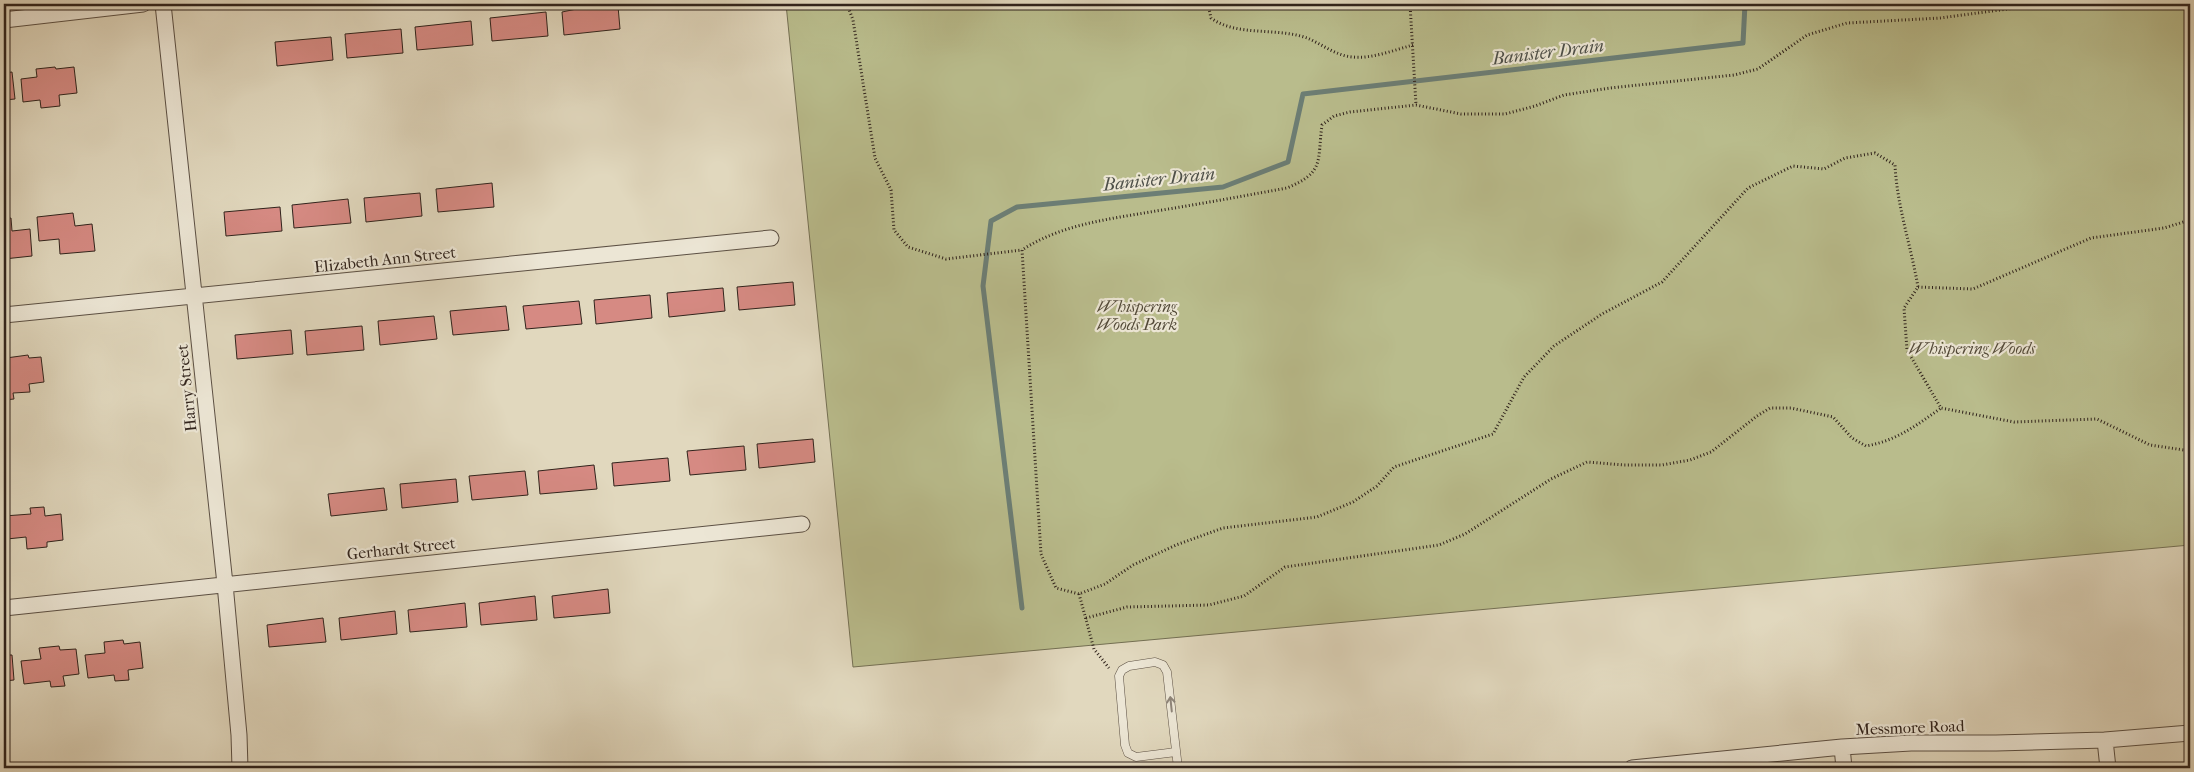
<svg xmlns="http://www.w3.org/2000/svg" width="2194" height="772" font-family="'IM FELL French Canon',serif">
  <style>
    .green { fill: #b9bc8c; stroke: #747054 }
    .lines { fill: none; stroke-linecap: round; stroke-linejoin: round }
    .stream { stroke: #6c7e75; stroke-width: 5 }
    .building { fill: #d68a83; stroke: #30231c }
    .service-casing { stroke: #5c5044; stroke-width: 9 }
    .minor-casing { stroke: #5c5044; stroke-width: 17 }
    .path { stroke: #30231c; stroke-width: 3; stroke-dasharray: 1 2.5; stroke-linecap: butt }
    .service { stroke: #ece6d5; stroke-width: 8 }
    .minor { stroke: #ece6d5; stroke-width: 15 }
    .oneway { stroke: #8e8478 }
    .labels { text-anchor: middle; stroke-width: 4.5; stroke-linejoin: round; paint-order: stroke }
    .street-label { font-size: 16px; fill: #30231c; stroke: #ece6d5 }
    .park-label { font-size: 16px; font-style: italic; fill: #524938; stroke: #ece6d5 }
    .water-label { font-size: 18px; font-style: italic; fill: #4e5049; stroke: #ece6d5 }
  </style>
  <rect width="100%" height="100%" fill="#e1d8be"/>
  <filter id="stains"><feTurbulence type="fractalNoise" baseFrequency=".004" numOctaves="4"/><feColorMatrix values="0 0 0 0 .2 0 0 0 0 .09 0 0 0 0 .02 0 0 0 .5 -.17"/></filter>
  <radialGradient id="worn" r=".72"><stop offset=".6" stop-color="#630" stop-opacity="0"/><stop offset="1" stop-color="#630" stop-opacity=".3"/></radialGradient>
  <path class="green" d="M 786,4 L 2190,4 L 2190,545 L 853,667 Z"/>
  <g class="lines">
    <path class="stream" d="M 1022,608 L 983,286 L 991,221 L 1017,207 L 1223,187 L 1288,162 L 1303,94 L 1743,43 L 1745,4"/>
  </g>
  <path class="building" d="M 596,5 L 596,8 L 618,6 L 620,29 L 564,35 L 562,12 Z
    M 546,12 L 548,36 L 492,41 L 490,18 Z
    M 471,21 L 473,45 L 417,50 L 415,27 Z
    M 401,29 L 403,53 L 347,58 L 345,34 Z
    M 331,37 L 333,60 L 277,66 L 275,42 Z
    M 55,67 L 56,69 L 74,67 L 77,93 L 59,95 L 60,106 L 41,108 L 40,100 L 23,102 L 21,79 L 37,77 L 36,69 Z
    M 12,72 L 15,99 L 4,100 L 4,73 Z
    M 492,183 L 494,207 L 438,212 L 436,189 Z
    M 420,193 L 422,216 L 366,222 L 364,198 Z
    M 348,199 L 351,223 L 294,228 L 292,205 Z
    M 280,207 L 282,231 L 226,236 L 224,212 Z
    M 73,213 L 75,226 L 92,224 L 95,251 L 60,254 L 59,239 L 39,241 L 37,217 Z
    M 11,218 L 12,231 L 30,229 L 32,256 L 4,259 L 4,219 Z
    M 793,282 L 795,305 L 739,310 L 737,287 Z
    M 723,288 L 725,311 L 669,317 L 667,293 Z
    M 650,295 L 652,318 L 596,324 L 594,300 Z
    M 579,301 L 582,324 L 526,329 L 523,306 Z
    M 506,306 L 509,330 L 453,335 L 450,311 Z
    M 434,316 L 437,339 L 380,345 L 378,321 Z
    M 362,326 L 364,350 L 307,355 L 305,331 Z
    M 291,330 L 293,354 L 237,359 L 235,335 Z
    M 28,355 L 29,358 L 41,357 L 44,382 L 29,384 L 30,392 L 13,393 L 14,399 L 4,400 L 4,377 L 8,377 L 6,358 Z
    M 813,439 L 815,462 L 759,468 L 757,444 Z
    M 744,446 L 746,470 L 690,475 L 687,451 Z
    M 668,458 L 670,481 L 614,486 L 612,463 Z
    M 594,465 L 597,489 L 540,494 L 538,471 Z
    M 525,471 L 528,495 L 472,500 L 469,476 Z
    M 456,479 L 458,502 L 402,508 L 400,484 Z
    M 384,488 L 387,510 L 331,516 L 328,494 Z
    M 44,507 L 45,516 L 61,514 L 63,540 L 47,542 L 47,547 L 27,549 L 26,537 L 7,539 L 4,516 L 31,514 L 30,508 Z
    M 608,589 L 610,613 L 554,618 L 552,596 Z
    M 535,596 L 537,620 L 481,625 L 479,603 Z
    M 465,603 L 467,627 L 410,632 L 408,610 Z
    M 395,611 L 397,634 L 341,640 L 339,618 Z
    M 323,618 L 326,642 L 269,647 L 267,625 Z
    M 123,640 L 124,644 L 140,642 L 143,668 L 128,670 L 129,680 L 115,681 L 114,675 L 88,678 L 85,655 L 105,653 L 104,642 Z
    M 59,646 L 60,650 L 76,649 L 79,674 L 63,676 L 65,686 L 51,687 L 50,681 L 24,684 L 21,661 L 41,659 L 39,648 Z
    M 4,655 L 12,655 L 14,680 L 4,681 Z"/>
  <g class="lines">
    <g class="service-casing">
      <path id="service" d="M 1176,752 L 1136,757 L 1128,753 L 1125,745 L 1119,676 L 1122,670 L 1129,666 L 1155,662 L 1163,665 L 1167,672 L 1178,768"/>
    </g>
    <g class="minor-casing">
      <path id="minor" d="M 163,4 L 225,584 L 239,735 L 240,768
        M 4,20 L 143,4
        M 4,315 L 771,238
        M 4,608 L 802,524
        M 2105,740 L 2108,768
        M 1842,747 L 1844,768
        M 1632,768 L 1842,747 L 1911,743 L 1996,743 L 2105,740 L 2190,733"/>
    </g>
    <path class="path" d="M 847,4 L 853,20 L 875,158 L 891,190 L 894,230 L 908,247 L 946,259 L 1022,250
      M 1208,4 L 1211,18 C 1237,37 1276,27 1307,38 C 1322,44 1336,56 1353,57 C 1372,59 1394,50 1413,45
      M 1410,4 L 1416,105
      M 2045,4 L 1940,18 L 1847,23 L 1807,35 L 1758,69 L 1734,75 L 1610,88 L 1564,95 L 1535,106 L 1505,114 L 1461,114 L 1416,105 L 1350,112 L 1334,116 L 1322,125 C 1317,162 1325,172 1287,188 C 1243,196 1200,204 1156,211 C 1110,219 1062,224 1022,250 L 1041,554 L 1056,588 L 1079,594 L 1105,584 L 1133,565 L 1176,545 L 1223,528 L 1317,517 L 1353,502 L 1377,486 L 1394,467 L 1493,434 L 1524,377 L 1554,346 L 1602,314 L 1662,282 L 1748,188 L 1793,166 L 1824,169 L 1845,158 L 1875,153 L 1895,165 C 1897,206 1911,246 1918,287 L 1904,308 L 1907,350 L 1941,408 L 2014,422 L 2097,419 L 2150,445 L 2184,450 L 2190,445
      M 1918,287 L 1973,289 L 2091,238 L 2164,228 L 2190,220
      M 1079,594 L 1094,649 L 1109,668
      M 1086,618 L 1127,607 L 1209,605 L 1244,596 L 1285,567 L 1439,545 L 1465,534 L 1551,479 L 1587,462 L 1624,465 L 1662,465 L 1690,460 L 1711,452 L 1757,416 L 1770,408 L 1791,408 L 1833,417 L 1852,438 L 1866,446 C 1896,441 1917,425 1941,408"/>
    <use href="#service" class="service"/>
    <use href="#minor" class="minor"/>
  </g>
  <defs><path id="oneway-shaft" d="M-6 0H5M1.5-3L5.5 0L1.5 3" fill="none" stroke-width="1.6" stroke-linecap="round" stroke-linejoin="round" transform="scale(1.25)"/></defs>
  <use class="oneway" href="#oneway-shaft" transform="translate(1171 704) rotate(-96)"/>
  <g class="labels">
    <g class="street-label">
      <text transform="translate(385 259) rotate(-6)" y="6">Elizabeth Ann Street</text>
      <text transform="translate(186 388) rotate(-96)" y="6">Harry Street</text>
      <text transform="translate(401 548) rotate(-6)" y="6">Gerhardt Street</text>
      <text transform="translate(1910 727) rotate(-2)" y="6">Messmore Road</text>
    </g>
    <g class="park-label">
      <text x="1137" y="312">Whispering<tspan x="1137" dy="18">Woods Park</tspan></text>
      <text x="1972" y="354">Whispering Woods</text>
    </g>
    <g class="water-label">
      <text transform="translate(1548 52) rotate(-7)" y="6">Banister Drain</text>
      <text transform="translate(1159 179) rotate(-6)" y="6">Banister Drain</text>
    </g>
  </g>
  <rect width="2194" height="772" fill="none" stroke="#e1d8be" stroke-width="20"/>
  <rect x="5" y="5" width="2184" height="762" fill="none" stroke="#30231c" stroke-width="2.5"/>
  <rect x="10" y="10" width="2174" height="752" fill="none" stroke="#30231c"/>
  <rect width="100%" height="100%" filter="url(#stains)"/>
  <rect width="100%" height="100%" fill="url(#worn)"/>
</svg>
